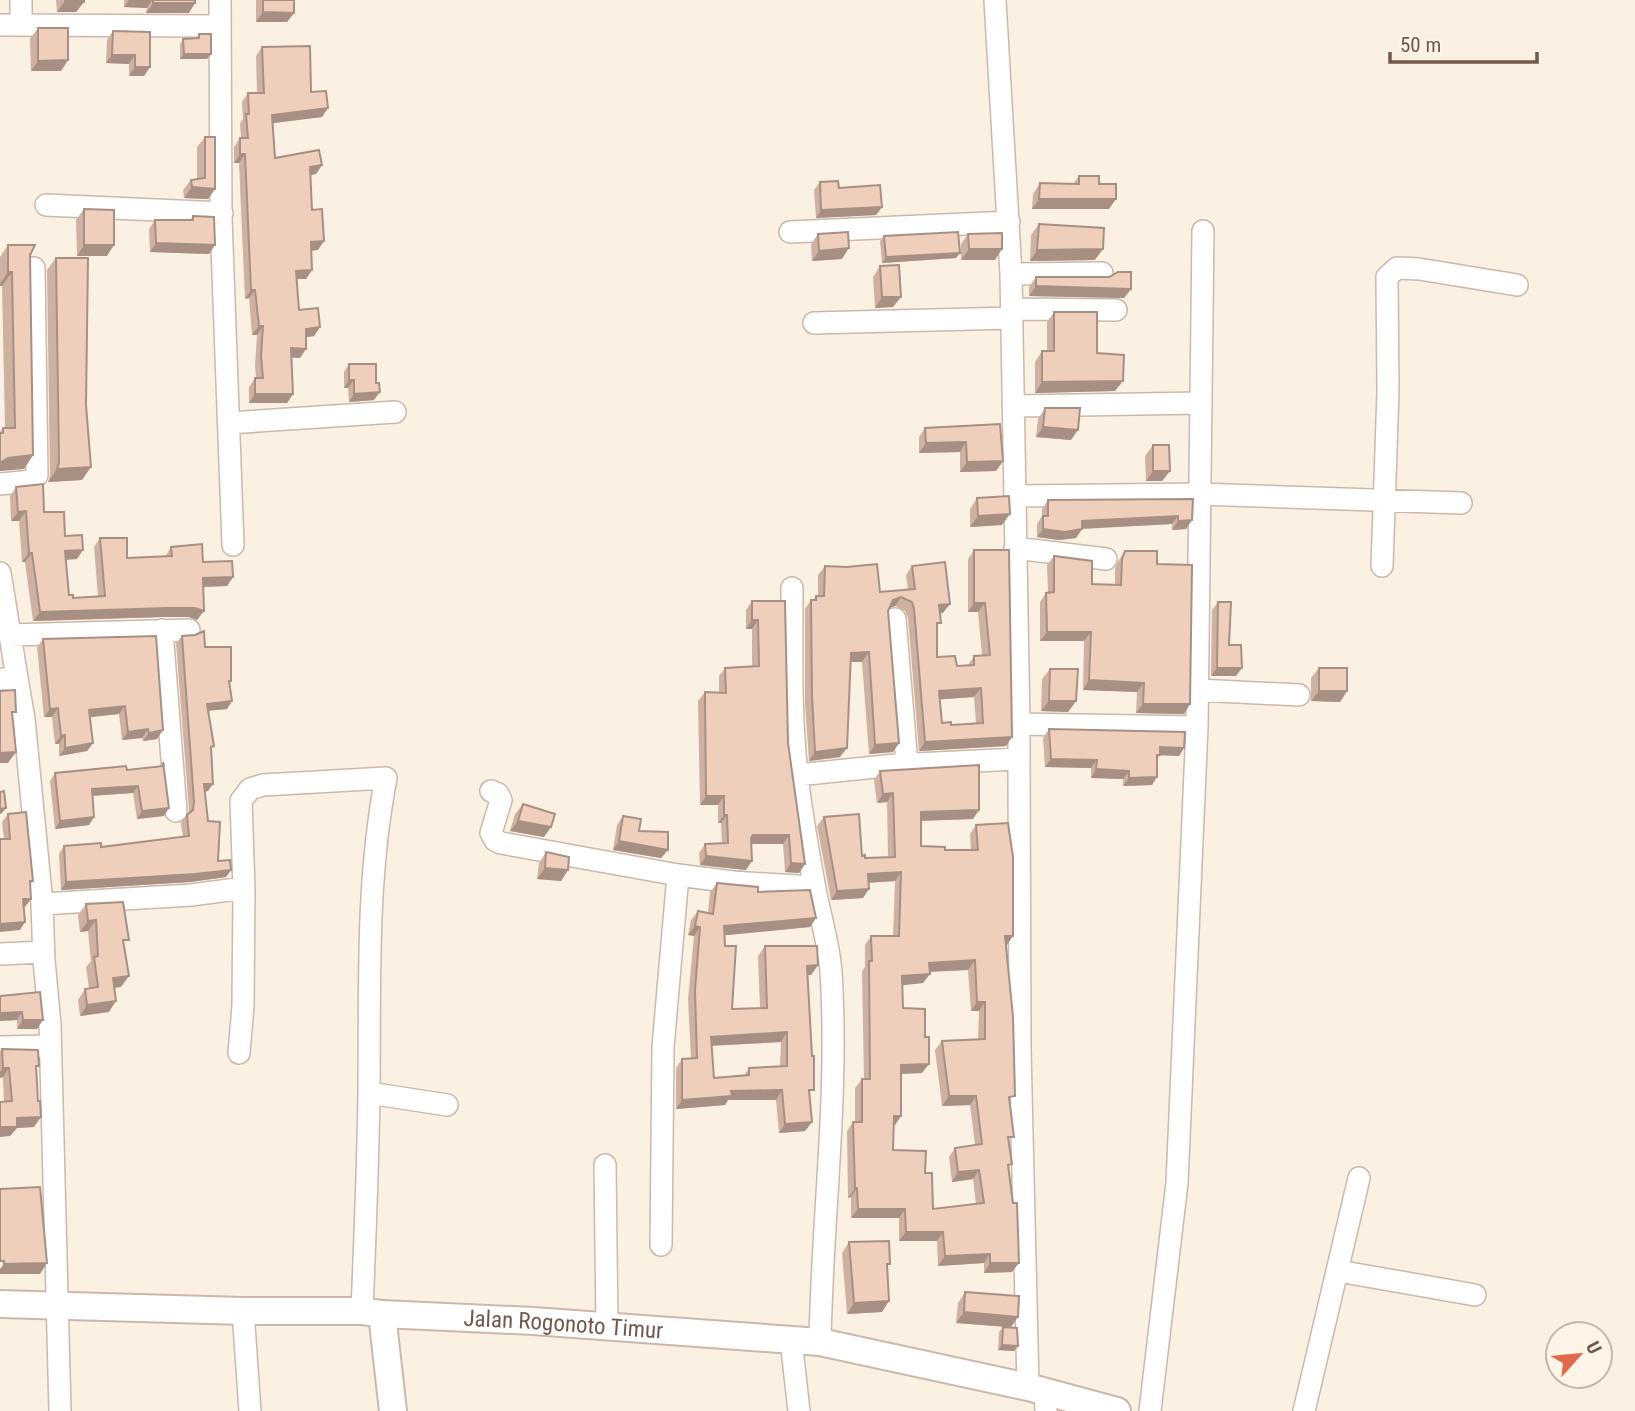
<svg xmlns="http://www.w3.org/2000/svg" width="1635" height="1411" font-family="'Roboto Condensed',sans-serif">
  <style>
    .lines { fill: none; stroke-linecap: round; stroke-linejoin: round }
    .minor-casing { stroke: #ccb8aa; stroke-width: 24 }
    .tertiary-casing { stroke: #ccb8aa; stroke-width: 30 }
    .minor { stroke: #fff; stroke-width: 21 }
    .tertiary { stroke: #fff; stroke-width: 26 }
    .wall { fill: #ceb1a1; fill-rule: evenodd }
    .shaded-wall { fill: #a79083 }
    .building { fill: #efcebb; stroke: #a79083; stroke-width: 2; fill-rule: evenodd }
    .labels { text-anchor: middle; stroke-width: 5; stroke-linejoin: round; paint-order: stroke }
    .street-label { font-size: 23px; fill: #72574a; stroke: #fef5e8 }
  </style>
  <rect width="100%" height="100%" fill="#fbf1e2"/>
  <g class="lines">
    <g class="minor-casing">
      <path id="minor" d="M 21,0 L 21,24
        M 220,0 L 221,219 L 233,545
        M 995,0 L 1011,274 L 1019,724
        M 0,25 L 220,26
        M 46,205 L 222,213
        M 790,232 L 1009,222
        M 1011,274 L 1102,273
        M 1011,309 L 1116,310
        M 814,323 L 1011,318
        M 1013,406 L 1201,403
        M 229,423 L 395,412
        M 0,484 L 32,481 L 37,475 L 34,268
        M 1015,496 L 1200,494 L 1461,503
        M 1015,548 L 1106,559
        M 1382,566 L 1388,392 L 1387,277 L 1397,268 L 1419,269 L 1517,285
        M 0,573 L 17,678
        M 792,588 C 792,650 790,712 797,774 C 801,812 808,851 815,889 C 820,916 829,944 831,972 C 839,1095 822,1219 820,1342
        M 895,619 L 907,764
        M 162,630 L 176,811
        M 9,635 L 189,630
        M 0,679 L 17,678 L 24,719 L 42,904 L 44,960 L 50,1025 L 60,1411
        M 1198,690 L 1299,695
        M 1019,759 L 1020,1049 L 1028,1387
        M 797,775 L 895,765 L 1019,759 L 1019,724 L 1197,727
        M 491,791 L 498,794 L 501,800 L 491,833 L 495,840 L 501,843 L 678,875 L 733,882 L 814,887
        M 244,888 L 241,801 L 250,789 L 263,785 L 386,778 C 366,881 370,988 369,1092 C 368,1165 365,1238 362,1311
        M 42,904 L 191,895 L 244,888 L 243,1006 L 239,1053
        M 0,954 L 43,952
        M 0,1047 L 49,1046
        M 369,1093 L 447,1105
        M 605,1165 L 607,1328
        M 661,1245 L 663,1047 L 678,875
        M 1338,1271 L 1475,1295
        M 243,1311 L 250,1411
        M 791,1340 L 799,1411
        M 1045,1392 L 1046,1411
        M 1150,1411 L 1177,1183 L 1197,727 L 1203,231
        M 1304,1411 L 1359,1178"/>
    </g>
    <g class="tertiary-casing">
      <g id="tertiary">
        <path id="s1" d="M 0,1304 L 243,1311 L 362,1311 L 382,1314 L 533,1321 L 820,1342 L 1028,1387 L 1117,1411"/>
        <path d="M 382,1314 L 393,1411"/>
      </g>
    </g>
    <use href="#minor" class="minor"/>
    <use href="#tertiary" class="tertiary"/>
  </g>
  <path class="wall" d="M 56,0 L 84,0 L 84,2 L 76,12 L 57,12 Z
    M 124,0 L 195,0 L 189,13 L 146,13 L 147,8 L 124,7 Z
    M 256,0 L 294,0 L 294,13 L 287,22 L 256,22 Z
    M 38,28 L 68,60 L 61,71 L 31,71 L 30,39 Z
    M 113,31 L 150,67 L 144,76 L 129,76 L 129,64 L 106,63 L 107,40 Z
    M 199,34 L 207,59 L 180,59 L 180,44 L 183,39 L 196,38 Z
    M 262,47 L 328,108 L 322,117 L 272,123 L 275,158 L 322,165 L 316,174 L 311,175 L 312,210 L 318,250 L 311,251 L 312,270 L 306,279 L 297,279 L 299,310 L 320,327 L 314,336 L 306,337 L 300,358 L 291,357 L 293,394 L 287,403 L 249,403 L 249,387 L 255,378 L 256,378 L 255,365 L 257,335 L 252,335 L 249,298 L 245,299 L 239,163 L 234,163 L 234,147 L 240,138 L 241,138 L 240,123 L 243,119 L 242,102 L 248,93 L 257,93 L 256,56 Z
    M 205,137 L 215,189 L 208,199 L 184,198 L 183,190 L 191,180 L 197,179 L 197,147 Z
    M 1079,176 L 1099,184 L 1109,209 L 1032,209 L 1033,194 L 1040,183 L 1073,184 Z
    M 820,182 L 882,207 L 876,215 L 816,218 L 814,190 Z
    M 84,209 L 107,256 L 77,256 L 76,220 Z
    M 193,216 L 209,254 L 150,252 L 149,229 L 155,220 L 190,220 Z
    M 1039,224 L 1095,260 L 1030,261 L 1031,235 Z
    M 818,234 L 842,259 L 812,261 L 811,244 Z
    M 968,234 L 995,260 L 961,260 L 961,244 Z
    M 884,236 L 960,253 L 956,258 L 882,263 L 880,241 Z
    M 8,245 L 30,255 L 33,455 L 24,469 L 0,432 L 3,428 L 5,428 L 2,286 L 0,286 L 0,257 Z
    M 56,258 L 82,480 L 48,482 L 50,475 L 47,270 Z
    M 880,266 L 893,307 L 875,308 L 873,277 Z
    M 1036,277 L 1131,289 L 1124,298 L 1029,296 L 1029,287 Z
    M 1054,312 L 1097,353 L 1115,391 L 1035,393 L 1035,362 L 1042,351 L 1047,351 L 1047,322 Z
    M 349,364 L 374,400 L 349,402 L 348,388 L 344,388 L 344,372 Z
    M 1045,408 L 1071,440 L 1036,437 L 1038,419 Z
    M 1000,424 L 1003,461 L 996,471 L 960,472 L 960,452 L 919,453 L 919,437 L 925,428 Z
    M 1153,445 L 1170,471 L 1162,481 L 1146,481 L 1145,456 Z
    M 16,487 L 44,512 L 65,536 L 77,559 L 66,560 L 69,595 L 73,598 L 98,596 L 94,547 L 100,538 L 127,558 L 165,557 L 171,547 L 233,577 L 227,586 L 203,587 L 197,620 L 189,617 L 162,617 L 33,621 L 25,562 L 22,562 L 19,521 L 11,521 L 10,496 Z
    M 977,498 L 1002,525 L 970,527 L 970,509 Z
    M 1193,499 L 1192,520 L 1186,529 L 1172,530 L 1172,524 L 1082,529 L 1076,538 L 1059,540 L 1037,537 L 1037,524 L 1042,516 L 1042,509 L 1048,500 Z
    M 974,550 L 1009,550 L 1006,746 L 919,751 L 908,618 L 905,611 L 895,606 L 890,608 L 888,611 L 899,743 L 893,752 L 869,754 L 862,662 L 851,662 L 840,757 L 809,761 L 805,704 L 805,609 L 811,600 L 813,600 L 816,596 L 818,596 L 818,575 L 825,566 L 880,592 L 908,590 L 906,575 L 912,566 L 943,613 L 940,613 L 937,628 L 937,657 L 957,666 L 968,665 L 974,656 L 982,655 L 978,612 L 968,612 L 968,559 ZM 974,697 L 976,724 L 951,725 L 942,723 L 940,699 Z
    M 1125,551 L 1157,564 L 1190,704 L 1184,714 L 1136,713 L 1137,692 L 1083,690 L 1084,641 L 1040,641 L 1040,602 L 1046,593 L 1048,593 L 1047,565 L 1054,556 L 1092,584 L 1115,584 L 1115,568 L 1119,560 Z
    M 752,601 L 785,601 L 788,743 L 805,864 L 799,873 L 785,872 L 783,844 L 751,844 L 746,870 L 700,865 L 699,853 L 705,844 L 722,844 L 721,823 L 718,823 L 718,805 L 700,805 L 698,701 L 705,692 L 719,693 L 719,676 L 725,668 L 752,667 L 752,629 L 746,629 L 746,610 Z
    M 1218,602 L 1229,645 L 1236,676 L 1211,676 L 1212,610 Z
    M 156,636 L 157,739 L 143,741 L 142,738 L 122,740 L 119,714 L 90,717 L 93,743 L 87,751 L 59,756 L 59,744 L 55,744 L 52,717 L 44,717 L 37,647 L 43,639 Z
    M 182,636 L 205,647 L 230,683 L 232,701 L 227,709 L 208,711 L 211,750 L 208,791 L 205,792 L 208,821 L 218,861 L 231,870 L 226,877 L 190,882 L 61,890 L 59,854 L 64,846 L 101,847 L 183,837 L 181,823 L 188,814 L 189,810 L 176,643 Z
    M 1319,668 L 1347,691 L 1340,702 L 1311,701 L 1311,678 Z
    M 1050,669 L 1076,701 L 1068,712 L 1041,711 L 1042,679 Z
    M 1049,729 L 1184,748 L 1179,756 L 1160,755 L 1157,760 L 1152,785 L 1123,786 L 1123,779 L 1091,778 L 1091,768 L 1045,767 L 1043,738 Z
    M 163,762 L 164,816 L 137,819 L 133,793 L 93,796 L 94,817 L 89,825 L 55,829 L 50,781 L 55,773 L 127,770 L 161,766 Z
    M 880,771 L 973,819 L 921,821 L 921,846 L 945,850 L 971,850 L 970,834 L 976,825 L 1013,936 L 1006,945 L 1010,1103 L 1008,1169 L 1012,1272 L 984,1273 L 984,1263 L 938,1266 L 937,1241 L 899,1241 L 899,1218 L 851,1218 L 851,1197 L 848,1198 L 847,1131 L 853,1122 L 855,1122 L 855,1088 L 862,1079 L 864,1079 L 862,971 L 865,967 L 865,945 L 871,936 L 893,936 L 895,881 L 869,883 L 863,898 L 831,900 L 817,826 L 824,817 L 865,858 L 888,857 L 887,802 L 877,803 L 874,780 ZM 968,970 L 971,1011 L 979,1011 L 978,1040 L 942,1041 L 935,1050 L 942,1106 L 970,1105 L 975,1145 L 955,1148 L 949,1157 L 952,1182 L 973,1179 L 976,1204 L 933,1209 L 925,1173 L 893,1150 L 893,1125 L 895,1125 L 901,1116 L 901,1074 L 922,1073 L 903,1008 L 902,985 L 923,983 L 929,972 Z
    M 523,804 L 544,837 L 510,831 L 515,814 Z
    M 8,814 L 33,881 L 30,884 L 25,907 L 24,907 L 20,930 L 4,839 L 2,822 Z
    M 623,816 L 639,831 L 668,850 L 661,858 L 613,850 L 617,825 Z
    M 546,852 L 568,870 L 561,881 L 537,879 L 539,863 Z
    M 717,883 L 758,892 L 816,918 L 810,927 L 725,935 L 732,1009 L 760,1008 L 758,956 L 765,946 L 818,965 L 811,975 L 807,975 L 809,1097 L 812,1122 L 805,1131 L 779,1133 L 776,1100 L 728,1100 L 725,1105 L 676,1109 L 676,1068 L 682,1059 L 691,1058 L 688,999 L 694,936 L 688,935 L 691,920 L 698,911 L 708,913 L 710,892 ZM 781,1042 L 780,1066 L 749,1068 L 744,1076 L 714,1078 L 711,1046 Z
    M 86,904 L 124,947 L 121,987 L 114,987 L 109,1012 L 80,1016 L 78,1000 L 85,989 L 89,989 L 86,967 L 91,961 L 88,931 L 80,932 L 78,915 Z
    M 40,992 L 37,1029 L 17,1029 L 17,1020 L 0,1021 L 0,996 Z
    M 2,1049 L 36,1070 L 34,1127 L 17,1128 L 10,1136 L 4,1102 L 3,1077 L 0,1078 L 0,1051 Z
    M 849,1242 L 887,1268 L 882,1312 L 847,1314 L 842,1253 Z
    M 965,1292 L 1011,1327 L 1018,1346 L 1014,1351 L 998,1350 L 999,1332 L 1003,1327 L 1005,1327 L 956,1323 L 958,1303 Z"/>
  <path class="shaded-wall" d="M 129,0 L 152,0 L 147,8 L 124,7 Z
    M 65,1 L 84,2 L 76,12 L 57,12 Z
    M 153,3 L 195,3 L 189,13 L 146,13 Z
    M 263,12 L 294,13 L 287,22 L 256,22 Z
    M 184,54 L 211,54 L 207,59 L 180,59 Z
    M 112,55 L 135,55 L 129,64 L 106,63 Z
    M 68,60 L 61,71 L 31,71 L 38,61 Z
    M 135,67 L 150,67 L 144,76 L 129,76 Z
    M 328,108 L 322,117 L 266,124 L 272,115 Z
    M 240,154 L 245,154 L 239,163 L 234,163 Z
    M 322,165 L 316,174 L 304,176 L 310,167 Z
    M 192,187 L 215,189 L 208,199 L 184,198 Z
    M 1039,199 L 1116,199 L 1109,209 L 1032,209 Z
    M 882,207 L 876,215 L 816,218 L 821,210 Z
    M 324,241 L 318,250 L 304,251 L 311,242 Z
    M 156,243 L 215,245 L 209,254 L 150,252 Z
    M 84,245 L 114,245 L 107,256 L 77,256 Z
    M 849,248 L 842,259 L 812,261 L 819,251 Z
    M 969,249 L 1002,249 L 995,260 L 961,260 Z
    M 1103,249 L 1095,260 L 1030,261 L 1037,250 Z
    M 960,253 L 956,258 L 882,263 L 886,257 Z
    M 312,270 L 306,279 L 290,279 L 296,271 Z
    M 8,272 L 12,272 L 2,286 L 0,286 L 0,284 Z
    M 1036,286 L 1131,289 L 1124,298 L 1029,296 Z
    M 251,290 L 255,290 L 249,298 L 245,299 Z
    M 882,297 L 901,297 L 893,307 L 875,308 Z
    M 259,326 L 263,326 L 257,335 L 252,335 Z
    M 320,327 L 314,336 L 300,338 L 306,329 Z
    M 291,348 L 306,349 L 300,358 L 285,357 Z
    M 349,380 L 354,380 L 348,388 L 344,388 Z
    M 1123,381 L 1115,391 L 1035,393 L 1042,382 Z
    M 380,392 L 374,400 L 349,402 L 354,394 Z
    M 255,394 L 293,394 L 287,403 L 249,403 Z
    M 1043,427 L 1078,430 L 1071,440 L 1036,437 Z
    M 966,442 L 960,452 L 919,453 L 926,443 Z
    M 33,455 L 24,469 L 0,471 L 0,463 L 8,458 Z
    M 1003,461 L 996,471 L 960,472 L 967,462 Z
    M 91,467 L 82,480 L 48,482 L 57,469 Z
    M 1153,471 L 1170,471 L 1162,481 L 1146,481 Z
    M 26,511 L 19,521 L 11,521 L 18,512 Z
    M 1010,514 L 1002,525 L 970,527 L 978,516 Z
    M 1178,516 L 1172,524 L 1076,529 L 1082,521 Z
    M 1192,520 L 1186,529 L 1172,530 L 1178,521 Z
    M 1043,529 L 1082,529 L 1076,538 L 1059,540 L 1037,537 Z
    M 83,550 L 77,559 L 59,560 L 65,551 Z
    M 29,553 L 32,553 L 25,562 L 22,562 Z
    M 233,577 L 227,586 L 197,587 L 203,578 Z
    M 901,597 L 895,606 L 887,609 L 893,600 Z
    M 974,603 L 985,603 L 978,612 L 968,612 Z
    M 950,604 L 943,613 L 933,614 L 939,605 Z
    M 168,608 L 195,608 L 204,611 L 197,620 L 189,617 L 162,617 L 33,621 L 40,612 Z
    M 752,620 L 758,620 L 752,629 L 746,629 Z
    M 1047,632 L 1091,632 L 1084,641 L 1040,641 Z
    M 869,652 L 862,662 L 845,662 L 851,653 Z
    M 1217,668 L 1242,668 L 1236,676 L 1211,676 Z
    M 1089,680 L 1144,683 L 1137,692 L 1083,690 Z
    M 981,688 L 974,697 L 933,700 L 939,691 Z
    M 1319,691 L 1347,691 L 1340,702 L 1311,701 Z
    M 232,701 L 227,709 L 202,711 L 207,704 Z
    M 1049,701 L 1076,701 L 1068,712 L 1041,711 Z
    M 1143,704 L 1190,704 L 1184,714 L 1136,713 Z
    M 125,706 L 119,714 L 83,718 L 89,710 Z
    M 58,708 L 52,717 L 44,717 L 50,709 Z
    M 148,729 L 142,738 L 122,740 L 128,732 Z
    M 163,730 L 157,739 L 143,741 L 149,733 Z
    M 65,735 L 59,744 L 55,744 L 61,736 Z
    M 1012,737 L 1006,746 L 919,751 L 925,742 Z
    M 93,743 L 87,751 L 59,756 L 65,748 Z
    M 899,743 L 893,752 L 869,754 L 875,745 Z
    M 1160,747 L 1184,748 L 1179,756 L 1154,755 Z
    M 847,748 L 840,757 L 809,761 L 815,752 Z
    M 16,752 L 8,763 L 0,763 L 0,753 Z
    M 1051,759 L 1097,760 L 1091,768 L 1045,767 Z
    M 1096,769 L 1129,771 L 1123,779 L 1091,778 Z
    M 1157,777 L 1152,785 L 1123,786 L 1129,778 Z
    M 204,784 L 213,784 L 208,791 L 199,792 Z
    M 138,786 L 133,793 L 87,796 L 92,789 Z
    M 893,793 L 887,802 L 877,803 L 883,794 Z
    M 706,796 L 724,796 L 718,805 L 700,805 Z
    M 6,808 L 2,813 L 0,814 L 0,809 Z
    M 169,808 L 164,816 L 137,819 L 142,811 Z
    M 979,810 L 973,819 L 914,821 L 921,812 Z
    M 724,815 L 727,815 L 721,823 L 718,823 Z
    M 94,817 L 89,825 L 55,829 L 60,821 Z
    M 518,821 L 551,827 L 544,837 L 510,831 Z
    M 753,835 L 789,835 L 783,844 L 747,844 Z
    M 619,841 L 668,850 L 661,858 L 613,850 Z
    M 706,856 L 752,861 L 746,870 L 700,865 Z
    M 791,863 L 805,864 L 799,873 L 785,872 Z
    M 545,868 L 568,870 L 561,881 L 537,879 Z
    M 231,870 L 226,877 L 190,882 L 61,890 L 66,882 Z
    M 901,872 L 895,881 L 862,883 L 868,874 Z
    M 869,889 L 863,898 L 831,900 L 837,891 Z
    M 23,899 L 31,899 L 25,907 L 18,907 Z
    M 816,918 L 810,927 L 718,936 L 724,926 Z
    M 96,920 L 88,931 L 80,932 L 88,921 Z
    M 25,922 L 20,930 L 0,932 L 0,924 Z
    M 695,926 L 700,927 L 694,936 L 688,935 Z
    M 1005,936 L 1013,936 L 1007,945 L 998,946 Z
    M 975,960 L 968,970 L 922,972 L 929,963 Z
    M 818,965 L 811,975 L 800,975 L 807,966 Z
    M 930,974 L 923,983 L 896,986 L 902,976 Z
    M 129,976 L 121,987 L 106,989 L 113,978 Z
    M 116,1001 L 109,1012 L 80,1016 L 87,1005 Z
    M 977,1002 L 985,1002 L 979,1011 L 971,1011 Z
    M 22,1012 L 17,1020 L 0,1021 L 0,1013 Z
    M 23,1020 L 43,1020 L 37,1029 L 17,1029 Z
    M 787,1032 L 781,1042 L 704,1046 L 711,1037 Z
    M 929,1064 L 922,1073 L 894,1074 L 901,1065 Z
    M 3,1068 L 9,1068 L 3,1077 L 0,1078 L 0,1072 Z
    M 782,1090 L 776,1100 L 728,1100 L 725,1105 L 676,1109 L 682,1100 L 731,1091 Z
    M 949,1096 L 976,1096 L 970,1105 L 942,1106 Z
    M 894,1116 L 901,1116 L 895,1125 L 887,1125 Z
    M 41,1117 L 34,1127 L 17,1128 L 10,1136 L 0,1137 L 0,1127 L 17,1118 Z
    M 812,1122 L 805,1131 L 779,1133 L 785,1124 Z
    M 979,1170 L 973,1179 L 952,1182 L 958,1172 Z
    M 855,1188 L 857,1188 L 851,1197 L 848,1198 Z
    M 858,1209 L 905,1209 L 899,1218 L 851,1218 Z
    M 906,1232 L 943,1232 L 937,1241 L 899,1241 Z
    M 990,1254 L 984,1263 L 938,1266 L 945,1256 Z
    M 47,1263 L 40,1274 L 0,1274 L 0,1269 L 4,1264 Z
    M 990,1263 L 1019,1263 L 1012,1272 L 984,1273 Z
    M 889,1301 L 882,1312 L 847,1314 L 854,1303 Z
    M 964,1312 L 1018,1317 L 1011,1327 L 956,1323 Z
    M 1002,1345 L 1018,1346 L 1014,1351 L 998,1350 Z"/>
  <path class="building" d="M 65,0 L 84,0 L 84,2 L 65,1 Z
    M 153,0 L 195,0 L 195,3 L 153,3 Z
    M 263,0 L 294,0 L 294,13 L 263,12 Z
    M 38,28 L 68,28 L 68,60 L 38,61 Z
    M 113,31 L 150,32 L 150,67 L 135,67 L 135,55 L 112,55 Z
    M 199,34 L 211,34 L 211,54 L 184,54 L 183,39 L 199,38 Z
    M 310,46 L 311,92 L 326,91 L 328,108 L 272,115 L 275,158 L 319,150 L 322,165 L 310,167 L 312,210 L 322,209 L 324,241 L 311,242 L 312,270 L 296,271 L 299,310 L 318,308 L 320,327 L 306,329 L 306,349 L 291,348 L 293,394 L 255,394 L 255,378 L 263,378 L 261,356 L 263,326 L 259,326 L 255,290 L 251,290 L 245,154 L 240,154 L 240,138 L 248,138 L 246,114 L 249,114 L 248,93 L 264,93 L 262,47 Z
    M 205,137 L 215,137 L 215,189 L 192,187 L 191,180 L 205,178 Z
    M 1079,176 L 1099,176 L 1099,184 L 1116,184 L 1116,199 L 1039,199 L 1040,183 L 1079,184 Z
    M 838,181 L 839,188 L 880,185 L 882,207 L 821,210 L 820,182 Z
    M 84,209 L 114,210 L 114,245 L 84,245 Z
    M 193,216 L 214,217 L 215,245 L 156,243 L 155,220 L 193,220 Z
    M 1039,224 L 1104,228 L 1103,249 L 1037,250 Z
    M 848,232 L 849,248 L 819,251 L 818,234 Z
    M 958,232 L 960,253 L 886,257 L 884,236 Z
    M 1002,233 L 1002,249 L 969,249 L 968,234 Z
    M 8,245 L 35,245 L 30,255 L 33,455 L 8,458 L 0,463 L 0,433 L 3,433 L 3,428 L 15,428 L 12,272 L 8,272 Z
    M 56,258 L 88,258 L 86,405 L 91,467 L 57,469 L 59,462 Z
    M 899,265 L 901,297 L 882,297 L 880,266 Z
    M 1118,272 L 1131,272 L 1131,289 L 1036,286 L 1036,277 L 1109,277 Z
    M 1054,312 L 1097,312 L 1097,353 L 1124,355 L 1123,381 L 1042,382 L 1042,351 L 1054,351 Z
    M 349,364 L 376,364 L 376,383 L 379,383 L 380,392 L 354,394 L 354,380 L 349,380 Z
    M 1045,408 L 1080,408 L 1078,430 L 1043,427 Z
    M 1000,424 L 1003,461 L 967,462 L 966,442 L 926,443 L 925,428 Z
    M 1153,445 L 1169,445 L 1170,471 L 1153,471 Z
    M 43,484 L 44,512 L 64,512 L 65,536 L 82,535 L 83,550 L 65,551 L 69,595 L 73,595 L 73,598 L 105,596 L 100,538 L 127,538 L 127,558 L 172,556 L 171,547 L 202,544 L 203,562 L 232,561 L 233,577 L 203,578 L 204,611 L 195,608 L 168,608 L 40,612 L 32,553 L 29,553 L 26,511 L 18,512 L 16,487 Z
    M 1009,496 L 1010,514 L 978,516 L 977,498 Z
    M 1193,499 L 1192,520 L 1178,521 L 1178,516 L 1082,521 L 1082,529 L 1065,532 L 1043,529 L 1043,516 L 1048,516 L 1048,500 Z
    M 974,550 L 1009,550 L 1012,737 L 925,742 L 914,609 L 912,602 L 901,597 L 893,600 L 888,611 L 899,743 L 875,745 L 869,652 L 851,653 L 847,748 L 815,752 L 812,695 L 811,600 L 816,600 L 816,596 L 824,596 L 825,566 L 847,567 L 877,564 L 880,592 L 915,589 L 912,566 L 945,562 L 950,604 L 939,605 L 941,623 L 937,623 L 937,657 L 955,656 L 957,666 L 974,665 L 974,656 L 990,655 L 985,603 L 974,603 ZM 981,688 L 983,723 L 951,725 L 951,722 L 942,723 L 939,691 Z
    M 1125,551 L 1157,551 L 1157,564 L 1192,565 L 1190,704 L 1143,704 L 1144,683 L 1089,680 L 1091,632 L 1047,632 L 1046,593 L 1054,592 L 1054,556 L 1092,561 L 1092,584 L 1121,585 L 1122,559 Z
    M 752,601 L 785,601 L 788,743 L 805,864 L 791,863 L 789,835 L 753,835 L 751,838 L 752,861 L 706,856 L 705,844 L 728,843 L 727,815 L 724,815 L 724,796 L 706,796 L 705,692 L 726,693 L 725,668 L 759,666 L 758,620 L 752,620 Z
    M 1218,602 L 1231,602 L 1229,645 L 1241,645 L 1242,668 L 1217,668 Z
    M 204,631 L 205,647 L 231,647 L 231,681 L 229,681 L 232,701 L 207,704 L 214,746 L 211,747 L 213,784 L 204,784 L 208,821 L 220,822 L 218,861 L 230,860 L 231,870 L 195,874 L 66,882 L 64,846 L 101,843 L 101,847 L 189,836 L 187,815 L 193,810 L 194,802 L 182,636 L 195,635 Z
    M 156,636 L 163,730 L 149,733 L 148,729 L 128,732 L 125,706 L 89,710 L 93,743 L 65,748 L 65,735 L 61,736 L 58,708 L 50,709 L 43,639 Z
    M 1319,668 L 1347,668 L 1347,691 L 1319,691 Z
    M 1050,669 L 1078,669 L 1076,701 L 1049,701 Z
    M 15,690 L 16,712 L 12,712 L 16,752 L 0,753 L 0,691 Z
    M 1049,729 L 1185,732 L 1184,748 L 1160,747 L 1160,755 L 1157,755 L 1157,777 L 1129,778 L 1129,771 L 1096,769 L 1097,760 L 1051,759 Z
    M 163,762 L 169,808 L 142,811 L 138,786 L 92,789 L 94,817 L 60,821 L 55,773 L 126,766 L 127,770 L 164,766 Z
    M 979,765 L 979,810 L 921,812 L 921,846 L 945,847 L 945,850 L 978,850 L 976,825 L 1008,823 L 1013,857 L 1013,936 L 1005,936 L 1013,1017 L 1015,1096 L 1009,1097 L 1014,1137 L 1008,1137 L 1012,1164 L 1008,1165 L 1013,1203 L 1017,1203 L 1019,1263 L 990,1263 L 990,1254 L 945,1256 L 943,1232 L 906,1232 L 905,1209 L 858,1209 L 857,1188 L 855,1188 L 853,1122 L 862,1122 L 862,1079 L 870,1079 L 869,961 L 872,961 L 871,936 L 899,936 L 901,872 L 868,874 L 869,889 L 837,891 L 824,817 L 859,814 L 862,856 L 865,855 L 865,858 L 895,857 L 893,793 L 883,794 L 880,771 ZM 975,960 L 977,1002 L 985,1002 L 985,1039 L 942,1041 L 949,1096 L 976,1096 L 982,1144 L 955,1148 L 958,1172 L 979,1170 L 984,1203 L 933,1209 L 932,1173 L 925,1173 L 926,1151 L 893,1150 L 894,1116 L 901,1116 L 901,1065 L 929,1064 L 929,1037 L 925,1037 L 925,1009 L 903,1008 L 902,976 L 930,974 L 929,963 Z
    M 4,791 L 6,808 L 0,809 L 0,792 Z
    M 523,804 L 555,814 L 551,827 L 518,821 Z
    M 26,812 L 33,881 L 30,881 L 31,899 L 23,899 L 25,922 L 0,924 L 0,839 L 10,839 L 8,814 Z
    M 623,816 L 641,819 L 639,831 L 668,832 L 668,850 L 619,841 Z
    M 546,852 L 569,857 L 568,870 L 545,868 Z
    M 717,883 L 758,887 L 758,892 L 810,890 L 816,918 L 724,926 L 725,946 L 736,946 L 732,1009 L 767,1008 L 765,946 L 817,946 L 818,965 L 807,966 L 812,1056 L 814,1056 L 814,1090 L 809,1090 L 812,1122 L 785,1124 L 782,1090 L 731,1091 L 732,1096 L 682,1100 L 682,1059 L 697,1058 L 695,990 L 700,927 L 695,926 L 698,911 L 713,914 ZM 787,1032 L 787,1066 L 749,1068 L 749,1075 L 714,1078 L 711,1037 Z
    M 123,902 L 129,940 L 123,940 L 129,976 L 113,978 L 116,1001 L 87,1005 L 85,989 L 98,987 L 94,957 L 98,956 L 96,920 L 88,921 L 86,904 Z
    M 40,992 L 43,1020 L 23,1020 L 22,1012 L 0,1013 L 0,996 Z
    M 2,1049 L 38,1050 L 39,1066 L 36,1066 L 38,1101 L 40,1101 L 41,1117 L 17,1118 L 17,1127 L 0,1127 L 0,1102 L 12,1101 L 9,1068 L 3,1068 Z
    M 40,1187 L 47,1263 L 4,1264 L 4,1261 L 0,1261 L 0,1189 Z
    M 889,1241 L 890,1264 L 887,1264 L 889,1301 L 854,1303 L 849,1242 Z
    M 965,1292 L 1019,1296 L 1018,1317 L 964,1312 Z
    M 1003,1327 L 1017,1328 L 1018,1346 L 1002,1345 Z"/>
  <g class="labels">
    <g class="street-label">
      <text dy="8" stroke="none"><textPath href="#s1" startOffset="564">Jalan Rogonoto Timur</textPath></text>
    </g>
  </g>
  <g transform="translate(1579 1355) rotate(63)"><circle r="33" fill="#fef5e8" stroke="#c6b6a9" stroke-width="2"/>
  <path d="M0-5L12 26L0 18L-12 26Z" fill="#e1694b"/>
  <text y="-10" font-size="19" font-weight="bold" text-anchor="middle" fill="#72574a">U</text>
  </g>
  <path d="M1390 52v10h147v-10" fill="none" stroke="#72574a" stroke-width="3.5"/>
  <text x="1400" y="52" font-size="21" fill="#72574a" stroke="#fef5e8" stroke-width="5" paint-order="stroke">50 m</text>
</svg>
